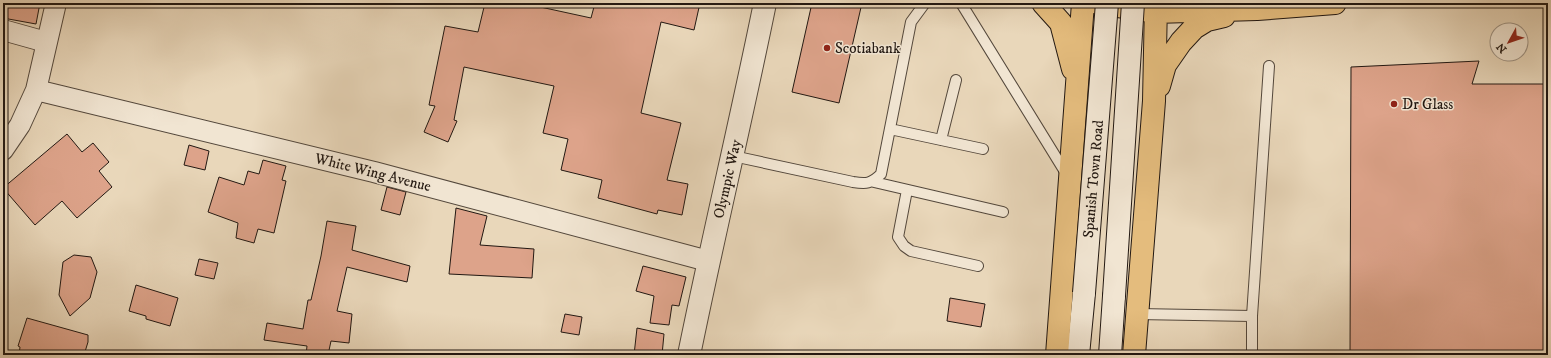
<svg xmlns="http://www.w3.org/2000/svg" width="1551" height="358" font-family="'IM FELL DW Pica',serif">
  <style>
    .building { fill: #dda38a; stroke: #221812 }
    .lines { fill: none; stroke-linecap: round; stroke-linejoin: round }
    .service-casing { stroke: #54483c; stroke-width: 12 }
    .minor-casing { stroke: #54483c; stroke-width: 22 }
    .tertiary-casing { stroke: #54483c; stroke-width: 24 }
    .secondary-casing { stroke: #221812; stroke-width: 24 }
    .trunk-casing { stroke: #221812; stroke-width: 24 }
    .service { stroke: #f1e5d2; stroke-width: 10 }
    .minor { stroke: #f1e5d2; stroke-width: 20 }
    .tertiary { stroke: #f1e5d2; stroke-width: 22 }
    .secondary { stroke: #f1e5d2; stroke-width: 22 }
    .trunk { stroke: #e4bc7d; stroke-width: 22 }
    .secondary-bridge-casing { stroke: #221812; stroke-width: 24; stroke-linecap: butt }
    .secondary-bridge { stroke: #f1e5d2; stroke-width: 22 }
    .poi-dot { fill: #8f2418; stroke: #f1e5d2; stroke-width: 1.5 }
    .labels { text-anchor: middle; stroke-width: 3; stroke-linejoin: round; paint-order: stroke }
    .poi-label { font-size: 15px; fill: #221812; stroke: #f1e5d2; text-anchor: start }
    .street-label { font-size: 15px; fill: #221812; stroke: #f1e5d2 }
  </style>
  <rect width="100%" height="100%" fill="#e9d7ba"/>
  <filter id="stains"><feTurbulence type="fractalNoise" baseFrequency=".005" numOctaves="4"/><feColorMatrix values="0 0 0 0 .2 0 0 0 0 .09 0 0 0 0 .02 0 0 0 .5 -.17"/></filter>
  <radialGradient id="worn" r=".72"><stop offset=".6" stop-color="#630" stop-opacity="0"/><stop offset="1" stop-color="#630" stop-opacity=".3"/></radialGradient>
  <path class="building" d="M 3,3 L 40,3 L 36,24 L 3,18 Z
    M 485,3 L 522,3 L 591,18 L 595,3 L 700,3 L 694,30 L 661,22 L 641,113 L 681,123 L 667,180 L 688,184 L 682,215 L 658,210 L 657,214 L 598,198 L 602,180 L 561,170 L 568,139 L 543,133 L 554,86 L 464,67 L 454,120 L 457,121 L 448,142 L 424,132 L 435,106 L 429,105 L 445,26 L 478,32 Z
    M 812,3 L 862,3 L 839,103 L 792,92 Z
    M 1479,61 L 1472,84 L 1548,84 L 1548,355 L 1350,355 L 1351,67 Z
    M 67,134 L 82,152 L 93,143 L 109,162 L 99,171 L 112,187 L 77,218 L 62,201 L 35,225 L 3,188 Z
    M 189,145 L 209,151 L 205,170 L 184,165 Z
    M 263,160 L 286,166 L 282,180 L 286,181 L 274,233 L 258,229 L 254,243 L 236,238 L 238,223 L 208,212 L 219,177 L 244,185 L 248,171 L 259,174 Z
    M 387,187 L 406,192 L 400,215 L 381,210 Z
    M 456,208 L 487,216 L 480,245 L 534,249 L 532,278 L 449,274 Z
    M 327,221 L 356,226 L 352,250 L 410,266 L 407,282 L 347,267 L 337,311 L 352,314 L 349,343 L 331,341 L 328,355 L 306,355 L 307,346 L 264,340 L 267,323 L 303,329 L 308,300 L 311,300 L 321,256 Z
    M 74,255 L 91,257 L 97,272 L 90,298 L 70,316 L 59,295 L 63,262 Z
    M 199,259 L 218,263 L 214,279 L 195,275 Z
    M 643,266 L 686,277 L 679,306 L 672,305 L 669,325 L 650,323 L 654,296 L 636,291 Z
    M 136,285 L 178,298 L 170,326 L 146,319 L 146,316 L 129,311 Z
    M 950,298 L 985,304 L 981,327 L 947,321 Z
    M 565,314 L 582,317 L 579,335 L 561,332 Z
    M 27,318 L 88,335 L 88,342 L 84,355 L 19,355 L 20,347 L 18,346 Z
    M 637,328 L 664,334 L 662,355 L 634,355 Z"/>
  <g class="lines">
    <g class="service-casing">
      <path id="service" d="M 961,3 L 1067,175
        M 890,129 L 983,149
        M 941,140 L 956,80
        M 733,156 L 853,182 C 866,184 871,184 881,174 L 911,22 L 925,3
        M 874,182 L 1003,212
        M 907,190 L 898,237 L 904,246 L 911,251 L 978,266
        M 1137,314 L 1252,316
        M 1252,355 L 1252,316 L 1269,66"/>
    </g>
    <g class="minor-casing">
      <path id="minor" d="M 3,30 L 46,42
        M 36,90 L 374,172 L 708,261
        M 3,150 L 20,125 L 36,90 L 56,3"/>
    </g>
    <g class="tertiary-casing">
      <path id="tertiary" d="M 689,355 C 713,237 741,121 765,3"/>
    </g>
    <g class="secondary-casing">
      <path id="secondary" d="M 1078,355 L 1084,293
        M 1110,355 L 1114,296"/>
    </g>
    <g class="trunk-casing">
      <path id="trunk" d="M 1043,3 L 1061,23 L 1073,69
        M 1098,3 L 1155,12 L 1257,9 L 1335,3
        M 1159,86 L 1165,65 L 1181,42 L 1194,28 L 1207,20 L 1224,16
        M 1057,355 L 1083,3
        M 1134,355 L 1154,101 L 1156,3"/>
    </g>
    <use href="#service" class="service"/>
    <use href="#minor" class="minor"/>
    <use href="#tertiary" class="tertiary"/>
    <use href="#secondary" class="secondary"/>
    <use href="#trunk" class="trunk"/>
    <g class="secondary-bridge-casing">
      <path id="secondary-bridge" d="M 1084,293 L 1107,3
        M 1114,296 L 1133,3"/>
    </g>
    <use href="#secondary-bridge" class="secondary-bridge"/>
  </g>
  <g class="poi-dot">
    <circle cx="827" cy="48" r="4"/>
    <circle cx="1394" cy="104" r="4"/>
  </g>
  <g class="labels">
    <g class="poi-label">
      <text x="835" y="53">Scotiabank</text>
      <text x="1402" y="109">Dr Glass</text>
    </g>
    <g class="street-label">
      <text transform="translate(373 172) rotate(14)" y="5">White Wing Avenue</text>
      <text transform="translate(727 179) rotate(-77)" y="5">Olympic Way</text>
      <text transform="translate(1093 179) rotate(-85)" y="5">Spanish Town Road</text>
    </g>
  </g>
  <rect width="1551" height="358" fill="none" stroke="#e9d7ba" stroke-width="16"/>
  <rect x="4" y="4" width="1543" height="350" fill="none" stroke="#221812" stroke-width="2"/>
  <rect x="8" y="8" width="1535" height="342" fill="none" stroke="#221812"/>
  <g transform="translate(1509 42) rotate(230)"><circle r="19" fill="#f1e5d2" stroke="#9e9385"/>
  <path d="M0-3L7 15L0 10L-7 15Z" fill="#8f2418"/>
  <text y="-6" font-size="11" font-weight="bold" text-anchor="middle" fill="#221812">N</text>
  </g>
  <rect width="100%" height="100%" filter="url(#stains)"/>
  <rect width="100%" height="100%" fill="url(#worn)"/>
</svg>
